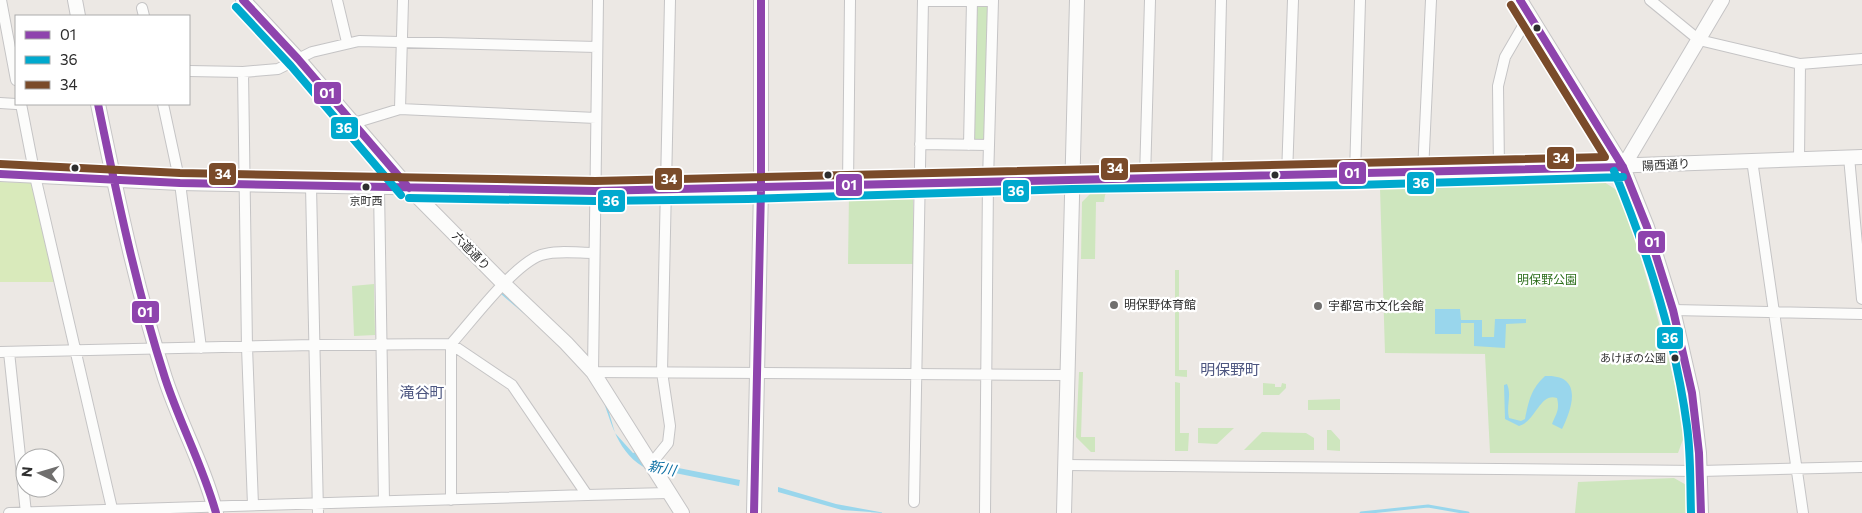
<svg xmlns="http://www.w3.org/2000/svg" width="1862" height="513" font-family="Commissioner,'Noto Sans JP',sans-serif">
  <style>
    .green { fill: #cee6be }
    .pitch { fill: #d9eabb }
    .water { fill: #99d6ec }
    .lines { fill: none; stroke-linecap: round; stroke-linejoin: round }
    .stream { stroke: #99d6ec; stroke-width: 3 }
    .street-casing { stroke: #c5c4c5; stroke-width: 12 }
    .secondary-casing { stroke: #c5c4c5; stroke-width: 16 }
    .street { stroke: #fcfcfb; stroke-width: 10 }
    .secondary { stroke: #fcfcfb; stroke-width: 14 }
    .bus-1-casing { stroke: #fff; stroke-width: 11 }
    .bus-2-casing { stroke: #fff; stroke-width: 11 }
    .bus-3-casing { stroke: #fff; stroke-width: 11 }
    .bus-1 { stroke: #8e44ad; stroke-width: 8 }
    .bus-2 { stroke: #00a9ce; stroke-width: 8 }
    .bus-3 { stroke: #7a4b2a; stroke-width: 8 }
    .bus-dot { fill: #2e2e2e; stroke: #fff; stroke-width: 2 }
    .poi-dot { fill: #706f6e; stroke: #fff; stroke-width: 2 }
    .labels { text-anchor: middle; stroke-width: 4.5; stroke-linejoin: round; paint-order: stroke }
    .bus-label { font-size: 11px; fill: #2e2e2e; stroke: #fff }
    .street-label { font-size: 12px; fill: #2e2e2e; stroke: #fff }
    .park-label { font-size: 12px; fill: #2c6e1b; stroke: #fff }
    .poi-label { font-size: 12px; fill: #2e2e2e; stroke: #fff; text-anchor: start }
    .water-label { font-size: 14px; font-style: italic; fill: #0d6fa3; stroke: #fff }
    .quarter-label { font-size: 15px; fill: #4d5680; stroke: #fff }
    .line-badge { stroke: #fff; stroke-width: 2 }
    .badge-label { font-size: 14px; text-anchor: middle; font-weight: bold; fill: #fff }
  </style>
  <rect width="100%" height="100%" fill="#ece8e4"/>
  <path class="green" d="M 989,4 L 986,142 L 972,142 L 975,5 Z
    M 1604,182 L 1623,194 L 1666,348 L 1686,431 L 1678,453 L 1490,453 L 1485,354 L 1385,353 L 1380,188 Z
    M 1305,183 L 1305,188 L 1109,190 L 1105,195 L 1104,202 L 1096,202 L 1095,259 L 1081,259 L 1082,202 L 1097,187 Z
    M 849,193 L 913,193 L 913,264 L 848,264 Z
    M 1175,270 L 1179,270 L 1179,370 L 1187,370 L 1187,377 L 1175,376 Z
    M 374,284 L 375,335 L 354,336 L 352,286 Z
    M 1079,372 L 1083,372 L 1081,437 L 1095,437 L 1095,452 L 1091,452 L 1076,437 Z
    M 1175,382 L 1180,383 L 1180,433 L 1189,433 L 1188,451 L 1175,451 Z
    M 1263,383 L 1275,384 L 1275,387 L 1281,387 L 1282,383 L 1286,384 L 1286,388 L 1279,395 L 1263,395 Z
    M 1340,399 L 1340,410 L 1308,410 L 1308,400 Z
    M 1198,428 L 1234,428 L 1217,444 L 1198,443 Z
    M 1327,430 L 1331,430 L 1340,440 L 1340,451 L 1327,450 Z
    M 1262,432 L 1306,433 L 1314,438 L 1314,450 L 1244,450 Z
    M 1674,478 L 1690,487 L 1691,513 L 1575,513 L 1578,482 Z"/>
  <path class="pitch" d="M 0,182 L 32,183 L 55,282 L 0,282 Z"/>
  <path class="water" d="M 503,292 L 574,354 L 602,388 L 615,433 L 633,453 L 636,452 L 649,470 C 616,454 612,422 600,392 C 587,363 526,316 501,294 Z
    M 1435,309 L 1460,309 L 1461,320 L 1482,320 L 1482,337 L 1494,337 L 1495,319 L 1526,319 L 1526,323 L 1506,324 L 1505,348 L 1474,346 L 1474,323 L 1461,323 L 1461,334 L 1435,334 Z
    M 1545,376 C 1583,374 1573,407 1562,429 L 1552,424 C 1556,414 1560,410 1557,398 C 1540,392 1536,421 1519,426 L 1505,419 L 1504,385 L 1507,384 C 1512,395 1506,406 1509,418 L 1521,421 L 1525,419 C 1529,400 1531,389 1545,376 Z
    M 663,465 L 740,480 L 739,486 L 665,471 Z
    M 778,487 L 836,504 L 885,513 L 842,510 L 778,492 Z"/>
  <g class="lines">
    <path class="stream" d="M 1361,513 L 1428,506 L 1468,513"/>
    <g class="street-casing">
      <path id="street" d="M 1,0 L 16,80
        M 337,0 L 347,42
        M 598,0 L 593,372 L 1067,375
        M 1650,0 L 1699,40 L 1800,64 L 1862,59
        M 923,1 L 993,1
        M 142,8 L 144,16
        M 189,71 L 243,72 L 278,69 L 312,52 L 359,41 L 597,47
        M 243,72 L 247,347 L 253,505
        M 0,103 L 16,104
        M 21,104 L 35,176 L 113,513
        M 163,104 L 180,183 L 201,348
        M 400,109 L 403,0
        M 354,123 L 400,109 L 596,118
        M 920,144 L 989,145
        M 969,145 L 972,1
        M 1849,157 L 1862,299
        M 1799,159 L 1800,64
        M 1752,160 L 1803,513
        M 1499,170 L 1498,86 L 1505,57 L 1530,14
        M 1423,172 L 1431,0
        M 1355,175 L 1360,0
        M 1287,176 L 1293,0
        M 1217,177 L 1221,0
        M 1145,178 L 1150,0
        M 848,185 L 850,0
        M 311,186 L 318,513
        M 379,188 L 384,501
        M 1673,310 L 1862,314
        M 0,352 L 314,345 L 451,344 L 512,385 L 587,495 L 668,493
        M 9,352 L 26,513
        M 651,464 L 668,443 L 670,426 L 662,372 L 670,0
        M 1065,465 L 1700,471 L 1862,467
        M 451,500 L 451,344 C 471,322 514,264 541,255 C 556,250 578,253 594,253
        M 914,502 L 923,0
        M 9,513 L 587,495
        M 985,513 L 988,181 L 993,0"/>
    </g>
    <g class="secondary-casing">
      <path id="secondary" d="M 75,0 L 78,16
        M 243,0 L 298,59 L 409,188 L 504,284 L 566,343 L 593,372 L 682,513
        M 1520,0 L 1623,167 L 1647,227 L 1673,310 L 1692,393 L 1699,453 L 1701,513
        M 98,104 C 117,196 136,288 165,378 C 180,424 204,466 216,513
        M 1623,167 L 1722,0
        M 0,174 L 180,183 L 595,191 L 1072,179 L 1355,175 L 1862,157
        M 754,513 L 761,189 L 761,0
        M 1064,513 L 1077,0"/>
    </g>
    <use href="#street" class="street"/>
    <use href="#secondary" class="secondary"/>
    <g class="bus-1-casing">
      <path id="bus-1" d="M 243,0 L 298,59 L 409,188
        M 1520,0 L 1623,167 L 1647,227 L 1673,310 L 1692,393 L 1699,453 L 1701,513
        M 98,104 C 117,196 136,288 165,378 C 180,424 203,466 216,513
        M 0,174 L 180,183 L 595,191 L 1623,167
        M 754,513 L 761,189 L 761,0"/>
    </g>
    <g class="bus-2-casing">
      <path id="bus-2" d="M 236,7 L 291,66 L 401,195
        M 1614,171 C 1648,253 1675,337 1687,426 C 1691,455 1690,484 1691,513
        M 409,198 L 595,201 L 748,199 L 1072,189 L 1355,185 L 1623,177"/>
    </g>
    <g class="bus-3-casing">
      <path id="bus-3" d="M 0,164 L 180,173 L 595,181 L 1605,157 L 1511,5"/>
    </g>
    <use href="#bus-1" class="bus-1"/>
    <use href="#bus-2" class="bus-2"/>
    <use href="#bus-3" class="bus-3"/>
  </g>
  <g class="bus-dot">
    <circle cx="1537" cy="28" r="4.5"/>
    <circle cx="75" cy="168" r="4.5"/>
    <circle cx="828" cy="175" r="4.5"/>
    <circle cx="1275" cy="175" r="4.5"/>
    <circle cx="366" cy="187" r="4.5"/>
    <circle cx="1675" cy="358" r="4.5"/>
  </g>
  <g class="poi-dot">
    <circle cx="1114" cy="305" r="5"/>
    <circle cx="1318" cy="306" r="5"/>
  </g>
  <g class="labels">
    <g class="bus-label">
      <text x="366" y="205">京町西</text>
      <text x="1666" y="362" text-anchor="end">あけぼの公園</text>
    </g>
    <g class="street-label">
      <text transform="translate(1666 165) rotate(-3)" y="4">陽西通り</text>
      <text transform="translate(471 251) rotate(46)" y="4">六道通り</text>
    </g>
    <g class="park-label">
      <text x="1547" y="284">明保野公園</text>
    </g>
    <g class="poi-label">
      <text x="1124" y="309">明保野体育館</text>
      <text x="1328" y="310">宇都宮市文化会館</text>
    </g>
    <g class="water-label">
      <text transform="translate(662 468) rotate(11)" y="5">新川</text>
    </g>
    <g class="quarter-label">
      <text x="1230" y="375">明保野町</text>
      <text x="422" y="398">滝谷町</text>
    </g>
  </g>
  <g class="line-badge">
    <rect x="313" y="81" width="29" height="24" rx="5" fill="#8e44ad"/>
    <rect x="330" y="116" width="29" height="24" rx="5" fill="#00a9ce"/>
    <rect x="1546" y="146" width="29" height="24" rx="5" fill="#7a4b2a"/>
    <rect x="1100" y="157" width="29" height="24" rx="5" fill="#7a4b2a"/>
    <rect x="1338" y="161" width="29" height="24" rx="5" fill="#8e44ad"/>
    <rect x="208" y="162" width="29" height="24" rx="5" fill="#7a4b2a"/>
    <rect x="654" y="167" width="29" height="24" rx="5" fill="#7a4b2a"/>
    <rect x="1406" y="171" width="29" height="24" rx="5" fill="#00a9ce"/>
    <rect x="835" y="173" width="28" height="24" rx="5" fill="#8e44ad"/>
    <rect x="1002" y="179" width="28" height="24" rx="5" fill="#00a9ce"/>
    <rect x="597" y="189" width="29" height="24" rx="5" fill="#00a9ce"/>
    <rect x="1637" y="230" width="29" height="24" rx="5" fill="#8e44ad"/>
    <rect x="131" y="300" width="29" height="24" rx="5" fill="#8e44ad"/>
    <rect x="1656" y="326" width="28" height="24" rx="5" fill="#00a9ce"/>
  </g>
  <g class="badge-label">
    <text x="327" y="98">01</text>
    <text x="344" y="133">36</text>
    <text x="1561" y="163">34</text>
    <text x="1115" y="173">34</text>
    <text x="1352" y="178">01</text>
    <text x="223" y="179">34</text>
    <text x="669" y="184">34</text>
    <text x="1421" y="188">36</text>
    <text x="849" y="190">01</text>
    <text x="1016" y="196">36</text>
    <text x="611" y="206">36</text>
    <text x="1652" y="247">01</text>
    <text x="145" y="317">01</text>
    <text x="1670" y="343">36</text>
  </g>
  <rect x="15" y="15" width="175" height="90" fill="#ffffff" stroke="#ababab"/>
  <rect x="25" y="31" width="25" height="8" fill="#8e44ad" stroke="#ababab"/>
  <text x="60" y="40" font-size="15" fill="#2e2e2e">01</text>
  <rect x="25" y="56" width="25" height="8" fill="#00a9ce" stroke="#ababab"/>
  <text x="60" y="65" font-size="15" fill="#2e2e2e">36</text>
  <rect x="25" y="81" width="25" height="8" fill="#7a4b2a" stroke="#ababab"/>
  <text x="60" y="90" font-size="15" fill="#2e2e2e">34</text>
  <g transform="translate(40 473) rotate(275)"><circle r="24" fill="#ffffff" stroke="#ababab"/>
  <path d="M0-4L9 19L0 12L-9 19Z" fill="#706f6e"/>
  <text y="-8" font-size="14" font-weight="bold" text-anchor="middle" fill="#2e2e2e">N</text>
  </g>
</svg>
